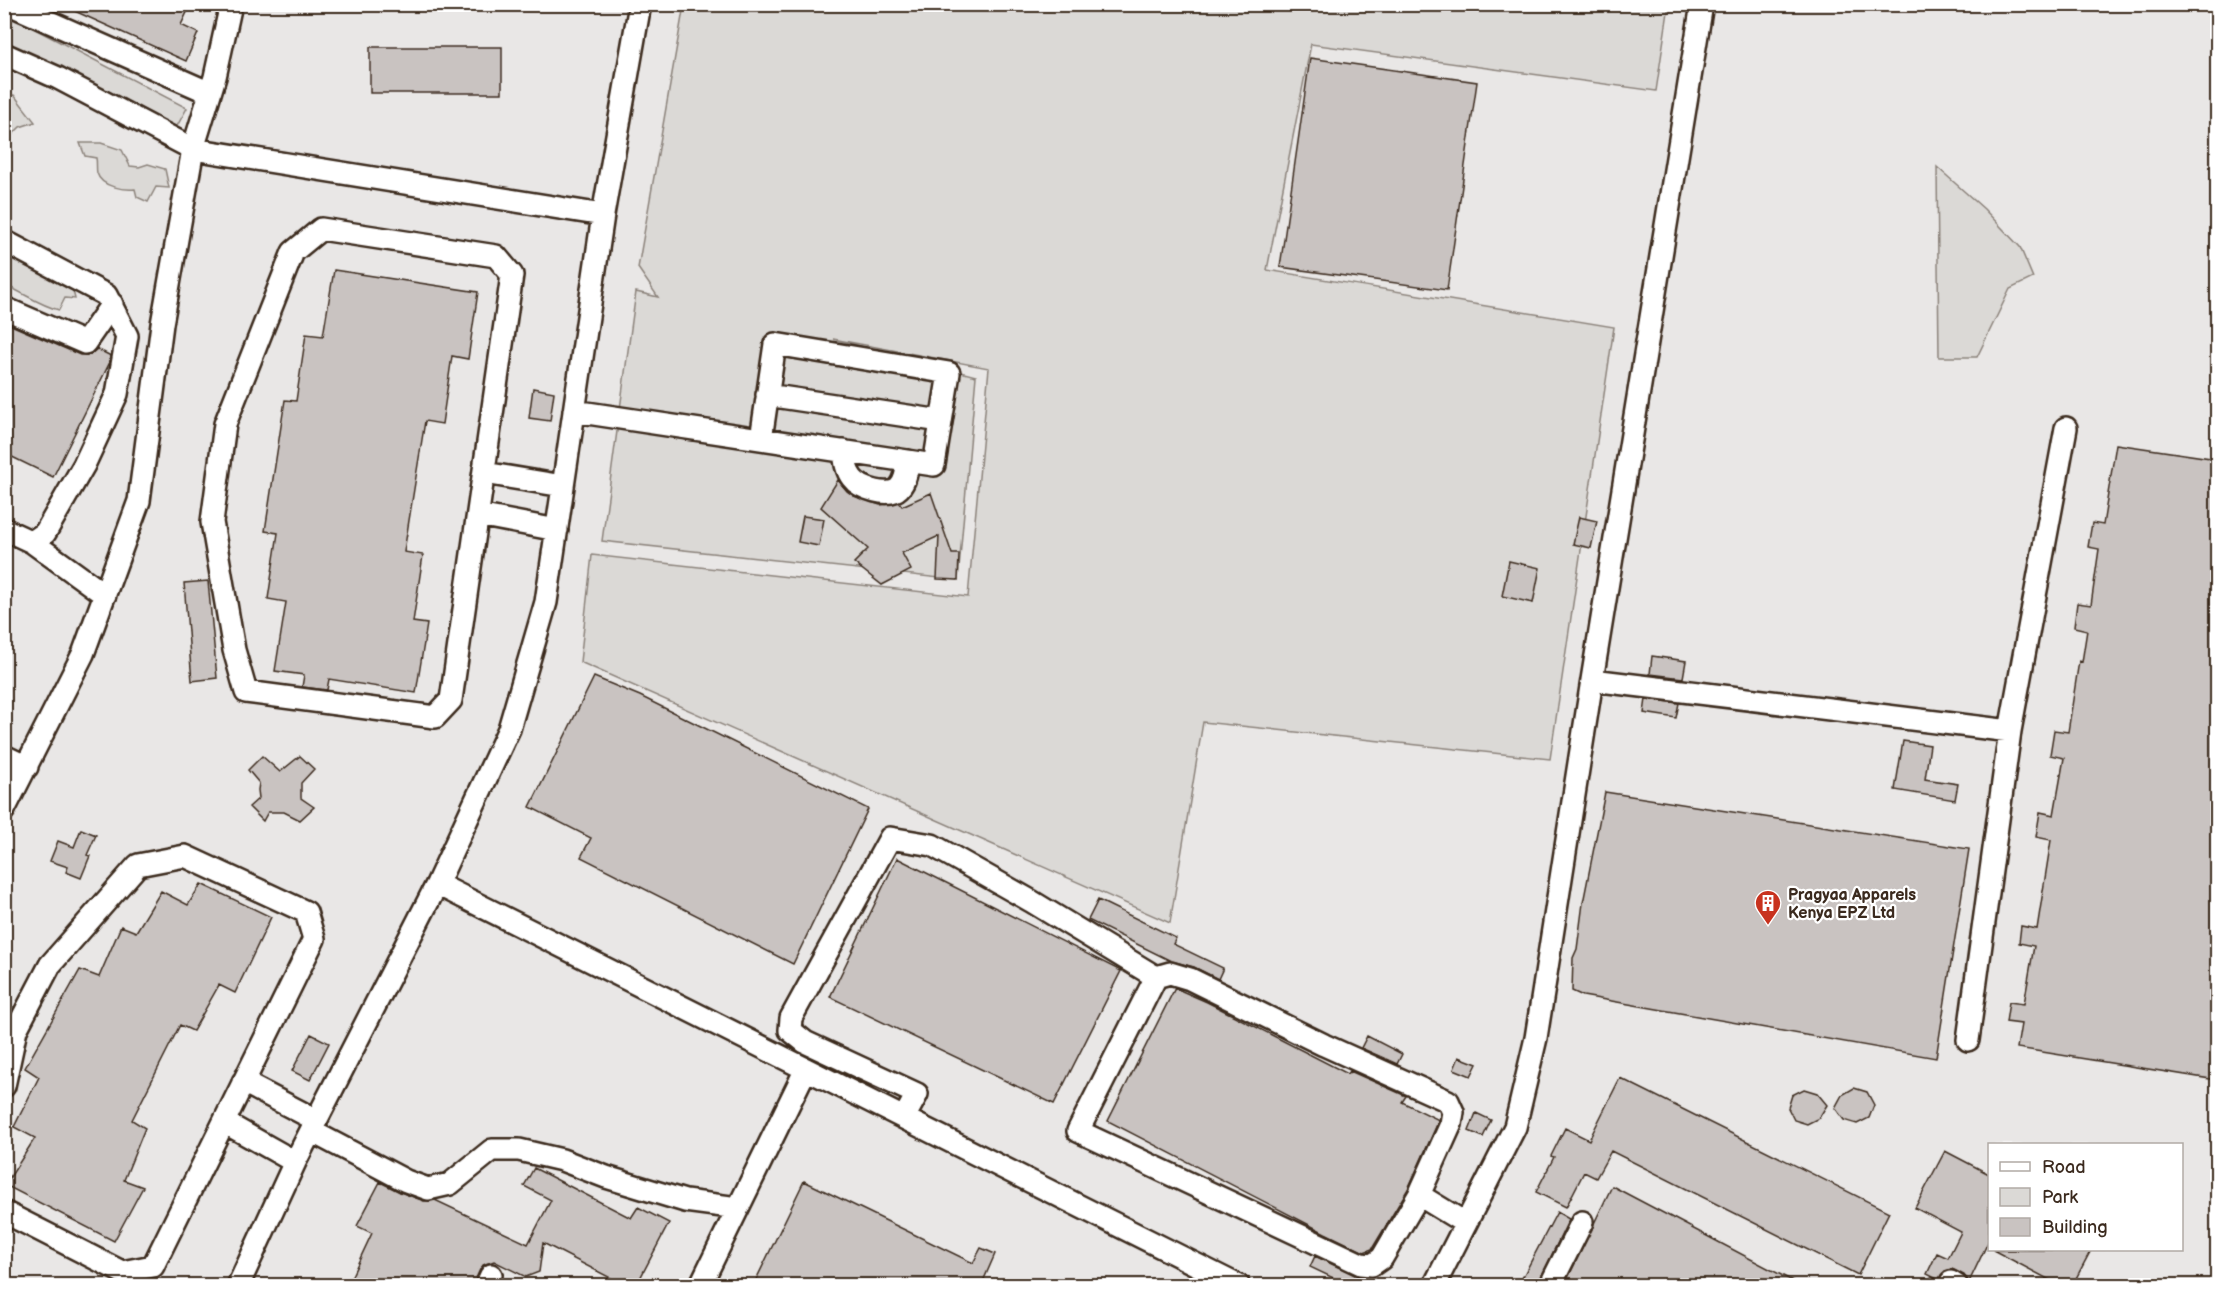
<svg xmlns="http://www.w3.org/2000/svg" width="2222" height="1290" font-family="'Balsamiq Sans',sans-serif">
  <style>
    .built { fill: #e9e7e6; fill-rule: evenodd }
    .green { fill: #dbd9d6; stroke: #8b827a; stroke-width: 1.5 }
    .building { fill: #c9c3c1; stroke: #3b2a1e; stroke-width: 1.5 }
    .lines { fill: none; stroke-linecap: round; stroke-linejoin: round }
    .minor-casing { stroke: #3b2a1e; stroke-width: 26 }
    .minor { stroke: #fff; stroke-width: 21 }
    .labels { text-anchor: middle; stroke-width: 4.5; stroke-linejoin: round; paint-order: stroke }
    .poi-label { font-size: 16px; font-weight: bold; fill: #3b2a1e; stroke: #fff; text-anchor: start }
  </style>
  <rect width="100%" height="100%" fill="#f7f6f6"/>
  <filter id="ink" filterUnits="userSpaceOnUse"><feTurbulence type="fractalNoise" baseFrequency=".0167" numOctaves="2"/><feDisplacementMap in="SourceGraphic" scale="12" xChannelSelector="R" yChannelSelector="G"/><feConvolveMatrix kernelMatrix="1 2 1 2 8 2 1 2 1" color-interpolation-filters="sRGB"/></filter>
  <g filter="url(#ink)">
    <path class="built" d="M 5,5 L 2217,5 L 2217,1285 L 5,1286 ZM 1990,1144 L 2182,1144 L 2182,1250 L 1990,1250 Z"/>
    <path class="green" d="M 684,5 L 1669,5 L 1656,91 L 1311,44 L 1267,270 L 1614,327 L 1550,759 L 1203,722 L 1170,923 L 580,662 L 592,555 L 968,597 L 989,368 L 833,339 L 976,376 L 958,580 L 602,541 L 636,292 L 658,297 L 638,268 Z
      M 4,13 L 187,108 L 171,137 L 5,42 Z
      M 14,95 L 35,122 L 20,127 L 5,142 L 5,96 Z
      M 101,143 L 122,150 L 130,166 L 139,167 L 148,164 L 165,169 L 169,188 L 156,187 L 148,202 L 137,197 L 135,189 C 123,190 101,187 97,173 C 96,168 97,162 96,158 L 85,156 L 80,143 Z
      M 1937,167 L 1984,209 L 2020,247 L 2033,278 L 2010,289 L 1977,357 L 1939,357 Z
      M 4,241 L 71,282 L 75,299 L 65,298 L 59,310 C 39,305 24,293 5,285 Z"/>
    <path class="building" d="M 59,4 L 191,4 L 181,25 L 198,33 L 186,61 Z
      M 370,47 L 502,47 L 502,93 L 370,93 Z
      M 1310,58 L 1477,82 L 1447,290 L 1280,267 Z
      M 334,270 L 478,292 L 468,359 L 452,356 L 442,424 L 425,421 L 414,489 L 404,552 L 423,555 L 413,622 L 427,624 L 416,693 L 329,679 L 327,690 L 302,687 L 304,675 L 275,671 L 286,602 L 268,599 L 278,533 L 265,531 L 285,400 L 296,401 L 306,334 L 323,336 Z
      M 4,322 L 80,355 L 91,354 L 97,349 L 111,356 L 109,364 L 53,477 L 4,453 Z
      M 533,388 L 554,392 L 550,421 L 529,418 Z
      M 2116,444 L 2217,459 L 2217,1080 L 2017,1048 L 2021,1024 L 2006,1022 L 2009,1002 L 2024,1004 L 2034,946 L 2019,943 L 2021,926 L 2037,929 L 2051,840 L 2036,837 L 2040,812 L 2054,815 L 2064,758 L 2050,755 L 2054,730 L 2068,732 L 2079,661 L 2082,662 L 2087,630 L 2074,627 L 2077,603 L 2091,605 L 2099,549 L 2088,547 L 2092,523 L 2103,525 Z
      M 838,480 L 847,491 L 854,496 L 880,505 L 899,502 L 902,506 L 931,493 L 952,554 L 959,554 L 958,580 L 937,579 L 939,536 L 902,553 L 911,570 L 882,585 L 854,563 L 868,549 L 821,507 Z
      M 803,516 L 824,519 L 819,546 L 798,542 Z
      M 1579,517 L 1597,521 L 1591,548 L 1573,544 Z
      M 1509,561 L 1540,568 L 1533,603 L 1502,596 Z
      M 208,581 L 217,678 L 192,681 L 184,583 Z
      M 1652,656 L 1686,661 L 1683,678 L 1650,674 Z
      M 594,677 L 640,696 L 868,809 L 793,964 L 581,857 L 591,838 L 530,807 Z
      M 1646,699 L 1679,703 L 1676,718 L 1644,713 Z
      M 1903,741 L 1930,745 L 1925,779 L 1958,784 L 1955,800 L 1895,790 Z
      M 262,756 L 280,772 L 300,756 L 314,769 L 301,783 L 301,798 L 314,807 L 300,820 L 284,812 L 268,812 L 263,821 L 249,807 L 259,798 L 258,790 L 259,783 L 248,770 Z
      M 1605,792 L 1969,849 L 1936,1058 L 1583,996 L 1572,991 L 1573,958 L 1577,949 L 1583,903 Z
      M 81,829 L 96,835 L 87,855 L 90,856 L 81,878 L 66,872 L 68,867 L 50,861 L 58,841 L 74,847 Z
      M 897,858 L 1121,971 L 1054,1104 L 830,997 Z
      M 201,884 L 271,917 L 235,993 L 219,985 L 193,1031 L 180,1025 L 132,1120 L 145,1128 L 124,1180 L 143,1187 L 114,1241 L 5,1185 L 35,1138 L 14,1127 L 39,1077 L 25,1068 L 80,970 L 99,977 L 121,926 L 136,932 L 161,891 L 188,905 Z
      M 1098,900 L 1176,938 L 1173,944 L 1223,968 L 1218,979 L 1194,967 L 1171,961 L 1088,920 Z
      M 1175,988 L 1207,1002 L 1348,1074 L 1350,1071 L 1406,1096 L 1402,1102 L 1439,1120 L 1408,1189 L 1372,1249 L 1364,1252 L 1325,1233 L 1108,1121 Z
      M 311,1034 L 329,1043 L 310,1080 L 292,1071 Z
      M 1367,1036 L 1402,1054 L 1397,1064 L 1361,1048 Z
      M 1459,1057 L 1477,1064 L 1471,1076 L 1454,1069 Z
      M 1620,1078 L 1889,1212 L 1858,1275 L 1611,1151 L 1596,1178 L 1584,1172 L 1566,1207 L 1536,1192 L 1554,1157 L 1551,1156 L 1565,1128 L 1589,1140 Z
      M 1854,1088 L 1867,1092 L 1874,1105 L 1869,1118 L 1857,1124 L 1844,1120 L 1835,1108 L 1842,1095 Z
      M 1804,1089 L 1817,1093 L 1827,1105 L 1819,1118 L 1807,1124 L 1794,1120 L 1788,1108 L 1792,1095 Z
      M 1476,1113 L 1491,1120 L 1483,1137 L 1469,1131 Z
      M 1945,1151 L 1989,1174 L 1989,1240 L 1969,1282 L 1964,1275 L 1952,1269 L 1945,1271 L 1939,1280 L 1927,1274 L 1937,1253 L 1948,1258 L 1961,1232 L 1915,1208 Z
      M 534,1168 L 631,1218 L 638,1207 L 669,1223 L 636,1286 L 626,1286 L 543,1243 L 539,1272 L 526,1277 L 494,1261 L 483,1265 L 474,1286 L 362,1286 L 350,1280 L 372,1233 L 357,1226 L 380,1182 L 400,1192 L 424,1201 L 435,1200 L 528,1244 L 551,1200 L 524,1186 Z
      M 804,1181 L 973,1263 L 981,1248 L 995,1254 L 981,1286 L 753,1286 Z
      M 1612,1186 L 1802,1286 L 1564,1286 Z
      M 1557,1212 L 1569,1219 L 1537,1286 L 1518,1286 Z
      M 1993,1250 L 2091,1250 L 2072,1286 L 2061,1286 Z
      M 1315,1256 L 1359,1277 L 1355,1286 L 1350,1286 L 1310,1267 Z"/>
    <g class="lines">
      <g class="minor-casing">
        <path id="minor" d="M 9,4 L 210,93
          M 4,54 L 58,78 L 193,149 L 603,215
          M 321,229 L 496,256 L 512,275 L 451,700 L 435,717 L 246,692 L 234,650 L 212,522 L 225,424 L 293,252 Z
          M 4,241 L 106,295 L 127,336 L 117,394 L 84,465 L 45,533 L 32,542
          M 4,308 L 85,343 L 112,304
          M 767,395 L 941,421
          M 574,411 L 934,465 L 949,373 L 775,344 L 761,439
          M 844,451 C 845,461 846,470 852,478 C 860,489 889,498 899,488 C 906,481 907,470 908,461
          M 484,473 L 563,486
          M 478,515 L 557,530
          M 4,529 L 32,542 L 105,595
          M 1592,680 L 2010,731
          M 4,756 L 27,767
          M 4,810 L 83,654 L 139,501 L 162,324 L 193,149 L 215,77 L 231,4
          M 437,884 L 1239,1286
          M 1170,973 L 1190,979 L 1324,1045 L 1448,1101 L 1453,1112 L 1451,1124 L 1419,1195 L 1382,1258 L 1372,1265 L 1361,1264 L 1078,1131 L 1156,977 Z
          M 1968,1040 L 2010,731 L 2066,428
          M 243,1082 L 316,1120
          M 4,1086 L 16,1030 L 50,965 L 138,865 L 185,856 L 306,912 L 314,939 L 153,1266 L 122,1272 L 4,1212
          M 904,1118 L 917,1094 L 805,1042 L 790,1030 L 791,1018 L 890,838 L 932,845 L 1031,901 L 1156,977
          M 224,1122 L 295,1162
          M 311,1131 L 406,1181 L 428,1189 L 450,1184 L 492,1150 L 519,1150 L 562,1160 L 606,1177 L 685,1201 L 738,1208
          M 1419,1195 L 1465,1223
          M 1951,1282 L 1957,1286
          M 238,1286 L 295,1162 L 437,884 L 509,729 L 546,602 L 603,215 L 640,4
          M 486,1286 L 491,1275
          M 700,1286 L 806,1069
          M 1434,1286 L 1515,1127 L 1536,1038 L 1592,680 L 1702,4
          M 1550,1286 L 1582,1222"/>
      </g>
      <use href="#minor" class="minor"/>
    </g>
  </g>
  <defs>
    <g id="building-pin" transform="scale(1.35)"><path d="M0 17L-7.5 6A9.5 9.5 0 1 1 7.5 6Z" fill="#c8321e" stroke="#fff"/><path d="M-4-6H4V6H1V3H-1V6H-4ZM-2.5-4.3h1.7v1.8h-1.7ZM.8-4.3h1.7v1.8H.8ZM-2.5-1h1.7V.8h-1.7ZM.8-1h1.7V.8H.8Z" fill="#fff"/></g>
  </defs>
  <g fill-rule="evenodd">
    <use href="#building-pin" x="1768" y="903"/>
  </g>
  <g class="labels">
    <g class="poi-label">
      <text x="1788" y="900">Pragyaa Apparels<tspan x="1788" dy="18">Kenya EPZ Ltd</tspan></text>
    </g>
  </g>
  <rect width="2222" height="1290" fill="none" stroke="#fff" stroke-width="24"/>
  <rect x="12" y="12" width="2198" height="1266" fill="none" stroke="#3b2a1e" stroke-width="2" filter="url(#ink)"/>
  <rect x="1988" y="1143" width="195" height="108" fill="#ffffff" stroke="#b1aaa5" stroke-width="1.5"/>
  <rect x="2000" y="1162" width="30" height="9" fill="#ffffff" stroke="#b1aaa5" stroke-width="1.5"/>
  <text x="2042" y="1173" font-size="18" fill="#3b2a1e">Road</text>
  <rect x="2000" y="1188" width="30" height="18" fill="#dbd9d6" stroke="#b1aaa5" stroke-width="1.5"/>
  <text x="2042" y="1203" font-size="18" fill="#3b2a1e">Park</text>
  <rect x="2000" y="1218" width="30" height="18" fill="#c9c3c1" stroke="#b1aaa5" stroke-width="1.5"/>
  <text x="2042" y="1233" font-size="18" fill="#3b2a1e">Building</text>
</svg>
